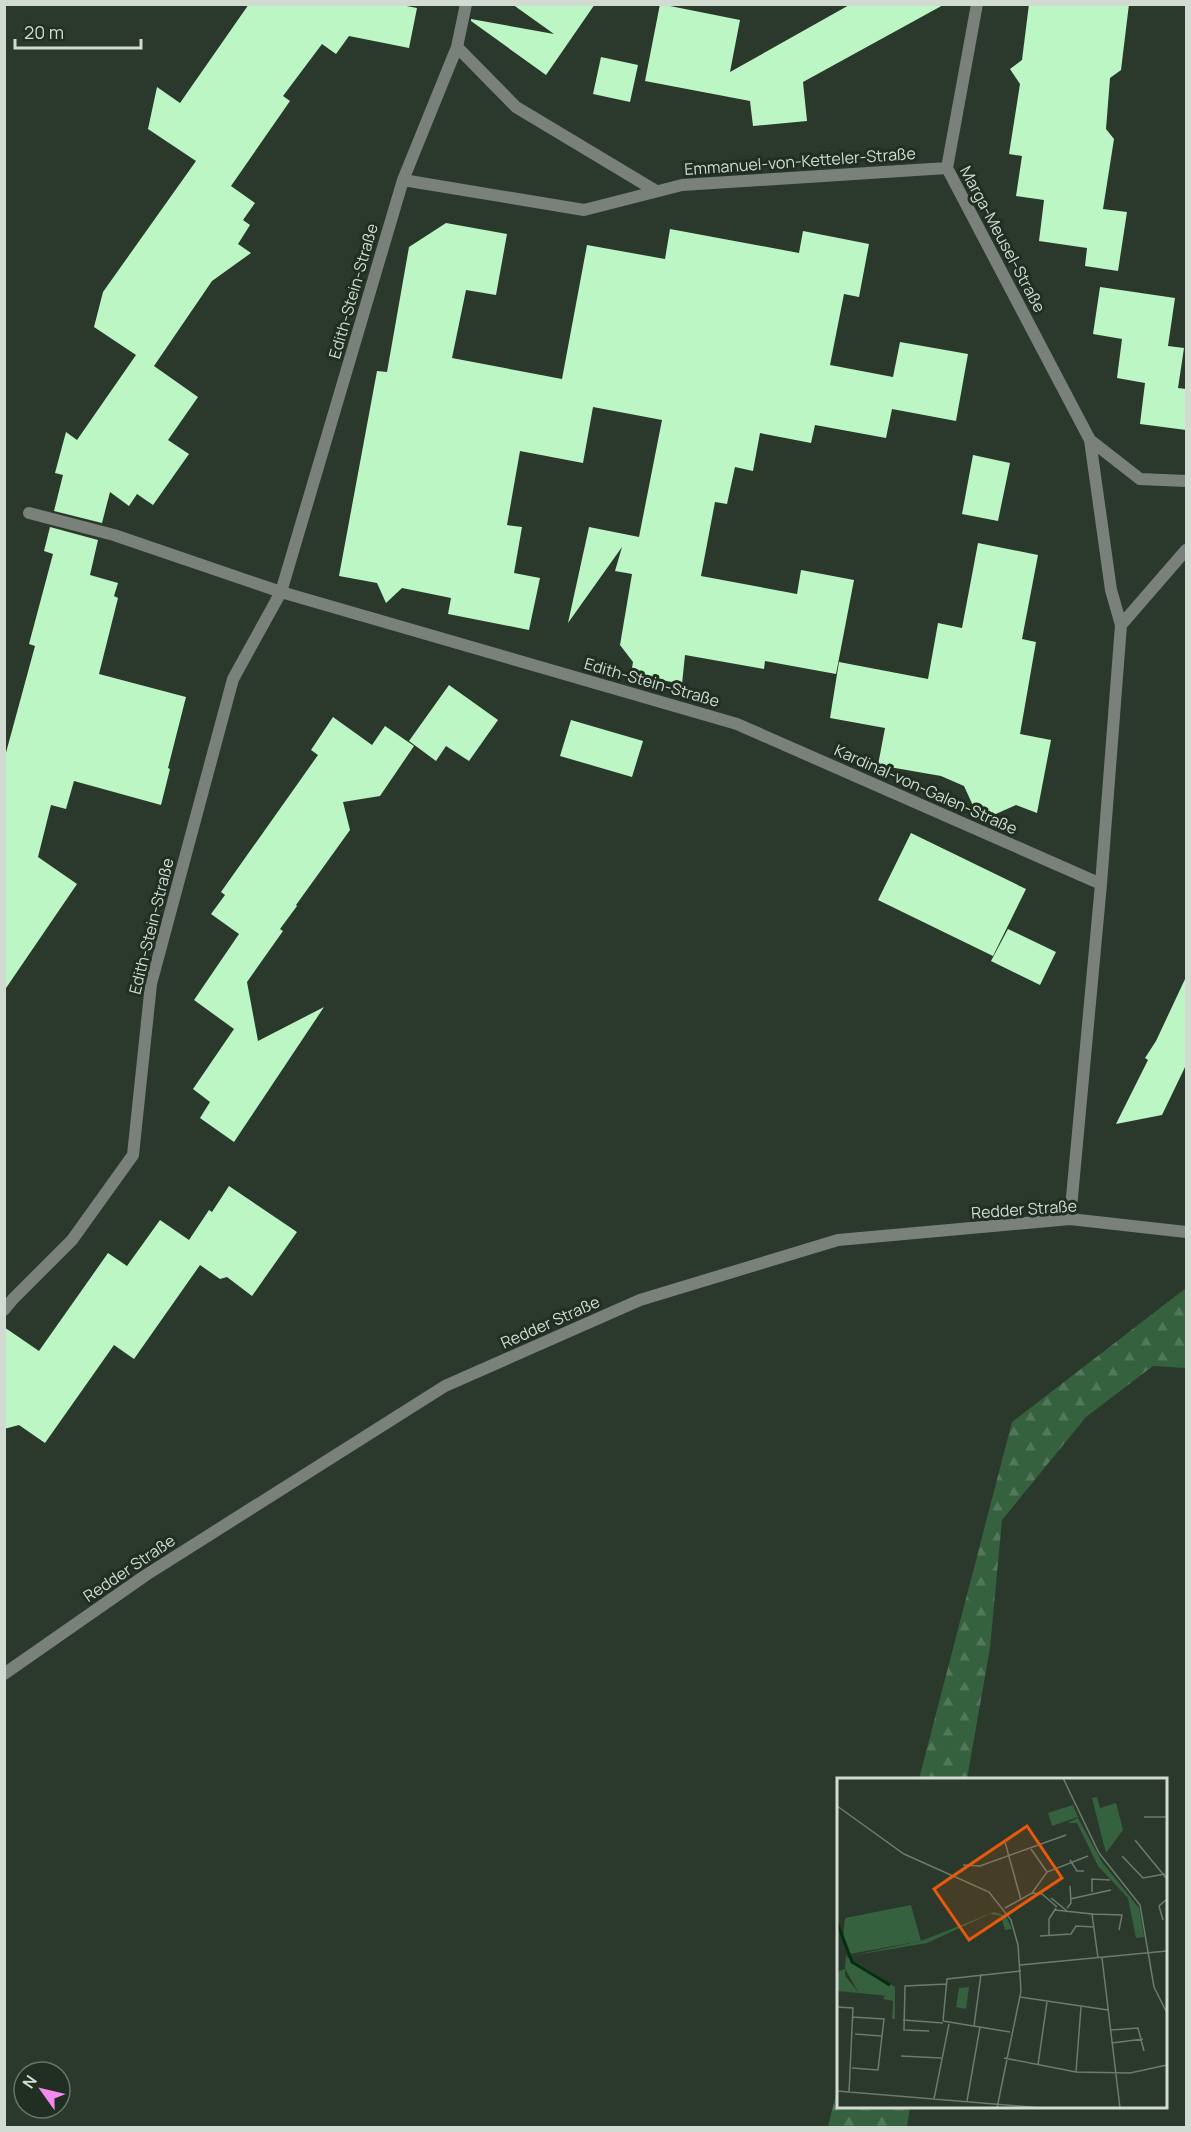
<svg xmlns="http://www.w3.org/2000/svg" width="1191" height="2132" font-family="Manrope,sans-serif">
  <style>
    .forest { fill: url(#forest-firs) }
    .building { fill: #bcf6c4 }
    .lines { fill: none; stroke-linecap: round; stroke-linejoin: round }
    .minor { stroke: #79817a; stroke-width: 12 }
    .tertiary { stroke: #79817a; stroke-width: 12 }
    .labels { text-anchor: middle; stroke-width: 6; stroke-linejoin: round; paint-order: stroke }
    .street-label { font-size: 16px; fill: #d1dbd2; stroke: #202f22 }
    .inset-river { fill: none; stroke: #032e0f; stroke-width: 3 }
    .inset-road { fill: none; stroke: #6d7a6e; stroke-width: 1.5 }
    .view { fill: #e8590c; fill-opacity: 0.15; stroke: #e8590c; stroke-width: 3 }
    .inset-edge { fill: none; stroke: #d1dbd2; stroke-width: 3 }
  </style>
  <defs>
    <pattern id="forest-firs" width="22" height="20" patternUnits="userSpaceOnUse" patternTransform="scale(1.5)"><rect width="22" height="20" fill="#36613e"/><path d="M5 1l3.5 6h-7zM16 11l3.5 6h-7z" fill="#527759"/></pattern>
  </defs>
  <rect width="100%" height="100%" fill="#2a392c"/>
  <path class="forest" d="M 1186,1288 L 1186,1368 L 1153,1366 L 1086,1417 L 1002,1520 L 990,1648 L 967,1779 L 919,1779 L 1012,1422 Z
    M 838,2086 L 838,2106 L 910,2107 L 907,2127 L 828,2127 Z"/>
  <path class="building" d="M 249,4 L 396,4 L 417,8 L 409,48 L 349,36 L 336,54 L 322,44 L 283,96 L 290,101 L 231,186 L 255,203 L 243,220 L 250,225 L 238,244 L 251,253 L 212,281 L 154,366 L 198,397 L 168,440 L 189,454 L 153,505 L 137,494 L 129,506 L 110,492 L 102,523 L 54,511 L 63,475 L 55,473 L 66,432 L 77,440 L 136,355 L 94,327 L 103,292 L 196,161 L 148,129 L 157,87 L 180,103 Z
    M 512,4 L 595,4 L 546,75 L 471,21 L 471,19 L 554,34 Z
    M 660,4 L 740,20 L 730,72 L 851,4 L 945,4 L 803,82 L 807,121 L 753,126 L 750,101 L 645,81 Z
    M 1029,4 L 1129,4 L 1121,70 L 1110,78 L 1106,129 L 1114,139 L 1103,209 L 1127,212 L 1118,271 L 1085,266 L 1087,248 L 1039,241 L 1044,200 L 1016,196 L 1022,156 L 1009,154 L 1020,84 L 1010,69 L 1022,60 Z
    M 601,57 L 638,65 L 630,102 L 593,94 Z
    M 446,223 L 507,234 L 496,295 L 466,290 L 452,358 L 562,379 L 587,245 L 665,259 L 670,229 L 799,253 L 803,231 L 869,244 L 859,297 L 844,294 L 830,365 L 893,377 L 900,342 L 968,354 L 956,421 L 892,409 L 886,438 L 815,425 L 811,443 L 760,433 L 753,471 L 735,467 L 727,504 L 715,502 L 701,576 L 797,594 L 801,570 L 854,580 L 836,674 L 765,661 L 764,669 L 685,655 L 682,684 L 631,674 L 633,662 L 620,645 L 632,574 L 615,571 L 622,547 L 568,623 L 589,527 L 639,537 L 662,420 L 593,407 L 583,463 L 520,451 L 507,525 L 522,527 L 514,573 L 540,578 L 529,630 L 448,614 L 451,598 L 402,588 L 386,603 L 377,583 L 339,576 L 377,371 L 387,372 L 409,247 Z
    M 1100,287 L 1175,298 L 1168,346 L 1184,348 L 1178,388 L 1186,389 L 1186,430 L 1140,424 L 1145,383 L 1117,378 L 1122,339 L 1093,334 Z
    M 973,455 L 1010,463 L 998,521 L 962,514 Z
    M 50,527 L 98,540 L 90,575 L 118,583 L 114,596 L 118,598 L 99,674 L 186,697 L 168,768 L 170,769 L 161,805 L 74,781 L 66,809 L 51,805 L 38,857 L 77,884 L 4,991 L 4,760 L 35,646 L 29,644 L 53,554 L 44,551 Z
    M 978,543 L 1038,555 L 1022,639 L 1036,642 L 1020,734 L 1051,740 L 1037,813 L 1016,805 L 980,821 L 964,786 L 941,776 L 878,765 L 885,728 L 830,718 L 839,662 L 928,679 L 938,623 L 962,628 Z
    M 449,685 L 498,720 L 469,761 L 446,746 L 436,761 L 409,741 Z
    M 333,717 L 372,745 L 385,726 L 414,746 L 380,796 L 343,802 L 350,830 L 296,905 L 297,906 L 280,929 L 283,931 L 247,982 L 258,1041 L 324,1007 L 234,1142 L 200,1118 L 210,1102 L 193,1089 L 234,1029 L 194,1000 L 239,934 L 211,914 L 225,895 L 221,892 L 318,755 L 311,750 Z
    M 571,720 L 643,741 L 632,777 L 560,756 Z
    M 911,833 L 1026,889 L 993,956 L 878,900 Z
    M 1008,929 L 1056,952 L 1040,985 L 991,961 Z
    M 1186,977 L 1186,1065 L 1162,1115 L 1116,1124 L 1148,1060 L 1145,1058 L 1156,1041 Z
    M 229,1186 L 297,1232 L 252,1296 L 227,1277 L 220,1279 L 200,1265 L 134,1359 L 114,1345 L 45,1443 L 19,1425 L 4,1429 L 4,1327 L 39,1351 L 108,1253 L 127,1266 L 160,1220 L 189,1240 L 209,1210 L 212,1212 Z"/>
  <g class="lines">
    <path class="minor" d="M 977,4 L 947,168 L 1090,440 L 1111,590 L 1121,625
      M 457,47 L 516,107 L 656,191
      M 403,180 L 584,210 L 682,185 L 947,168
      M 1090,440 L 1140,479 L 1186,481
      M 29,513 L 114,535 L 281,592 L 737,724 L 1101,884
      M 1070,1219 L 1101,884 L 1121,625 L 1186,550
      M 4,1310 L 13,1299 L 72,1240 L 133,1155 L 151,984 L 233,679 L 281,592 L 403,180 L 457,47 L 466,4"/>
    <path class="tertiary" d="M 4,1674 L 146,1575 L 445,1386 L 640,1300 L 838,1240 L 1070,1219 L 1186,1232"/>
  </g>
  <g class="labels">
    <g class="street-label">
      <text transform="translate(800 161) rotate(-4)" y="6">Emmanuel-von-Ketteler-Straße</text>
      <text transform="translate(1003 239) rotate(62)" y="6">Marga-Meusel-Straße</text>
      <text transform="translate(353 291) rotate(-74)" y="6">Edith-Stein-Straße</text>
      <text transform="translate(652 682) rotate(16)" y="6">Edith-Stein-Straße</text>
      <text transform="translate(926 789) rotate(24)" y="6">Kardinal-von-Galen-Straße</text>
      <text transform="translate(151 926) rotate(-76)" y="6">Edith-Stein-Straße</text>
      <text transform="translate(1024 1209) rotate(-4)" y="6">Redder Straße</text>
      <text transform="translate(550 1322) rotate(-24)" y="6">Redder Straße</text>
      <text transform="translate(129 1568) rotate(-34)" y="6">Redder Straße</text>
    </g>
  </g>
  <g transform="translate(837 1778)">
    <rect width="330" height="330" fill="#2a392c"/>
    <path d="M 260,19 L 263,30 L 279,25 L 286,52 L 269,75 L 255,20 ZM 236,27 L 241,39 L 215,48 L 211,35 ZM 74,127 L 84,163 L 13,176 L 6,160 L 8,140 ZM 9,178 L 52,209 L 51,218 L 22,215 L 8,191 Z" fill="#36613e"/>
    <path d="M 241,40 L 265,84 L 302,130 L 307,159 L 299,160 L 291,120 L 261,88 L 240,45 L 230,45 ZM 157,134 L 169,138 L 175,151 L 168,152 L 164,138 L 153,136 L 90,165 L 13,178 L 84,163 ZM 16,182 L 58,209 L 58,241 L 55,241 L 56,223 L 46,221 L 52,209 Z" fill="#36613e"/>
    <path d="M 8,191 L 8,198 L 22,215 L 0,213 L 0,194 ZM 132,209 L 129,231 L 119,229 L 122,210 Z" fill="#36613e"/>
    <path class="inset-river" d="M 0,144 L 15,184 L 53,207"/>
    <path class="inset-road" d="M 226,0 L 262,75 L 303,127 L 317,209 L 330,235M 0,28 L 67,76 L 152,114 L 174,142 L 181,167 L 184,213 L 160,330M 307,39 L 330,39M 298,62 L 330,101M 168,64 L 184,122M 194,71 L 210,94M 285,78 L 306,100 L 328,96M 233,82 L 240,93 L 247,93M 126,87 L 143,88 L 229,57M 255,114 L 255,101 L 273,102M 195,115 L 210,94 L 251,78M 214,120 L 230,133M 233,121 L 274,112M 168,130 L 195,115 L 205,116 L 220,129M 230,130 L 234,125 L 233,108M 218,132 L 255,136 L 261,180M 255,136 L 285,137 L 282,152M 326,142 L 322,128 L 330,121M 212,157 L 212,141 L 219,130M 203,158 L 234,156 L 239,148 L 257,149M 265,180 L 283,330M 183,187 L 330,173M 183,219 L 271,232M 0,229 L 16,230 L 12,314M 66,242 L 106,245M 106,243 L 110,201 L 184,193M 106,243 L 173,254M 137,248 L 144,196M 274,252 L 301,250 L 307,273M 92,253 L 67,252 L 68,208 L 110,206M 18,256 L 44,258M 275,265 L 306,261M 64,278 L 104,280M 167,280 L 239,294 L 293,295 L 330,287M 201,287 L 210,224M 15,290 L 41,292 L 47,241 L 15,239M 239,294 L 244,229M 0,313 L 205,330M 97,321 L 112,246M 130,323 L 143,249"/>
    <path class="view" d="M 190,48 L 225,100 L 132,162 L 97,111 Z"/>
    <rect width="330" height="330" class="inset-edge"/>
  </g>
  <rect width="1191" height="2132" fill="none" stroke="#d1dbd2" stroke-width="12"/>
  <g transform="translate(42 2090) rotate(304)"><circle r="28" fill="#202f22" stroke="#677468" stroke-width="1.5"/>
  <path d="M0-4.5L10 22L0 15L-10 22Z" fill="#f489f0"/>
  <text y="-9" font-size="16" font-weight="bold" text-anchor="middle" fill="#d1dbd2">N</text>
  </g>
  <path d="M15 39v9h126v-9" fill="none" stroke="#d1dbd2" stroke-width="3"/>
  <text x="24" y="39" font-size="18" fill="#d1dbd2" stroke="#202f22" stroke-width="4.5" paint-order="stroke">20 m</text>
</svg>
